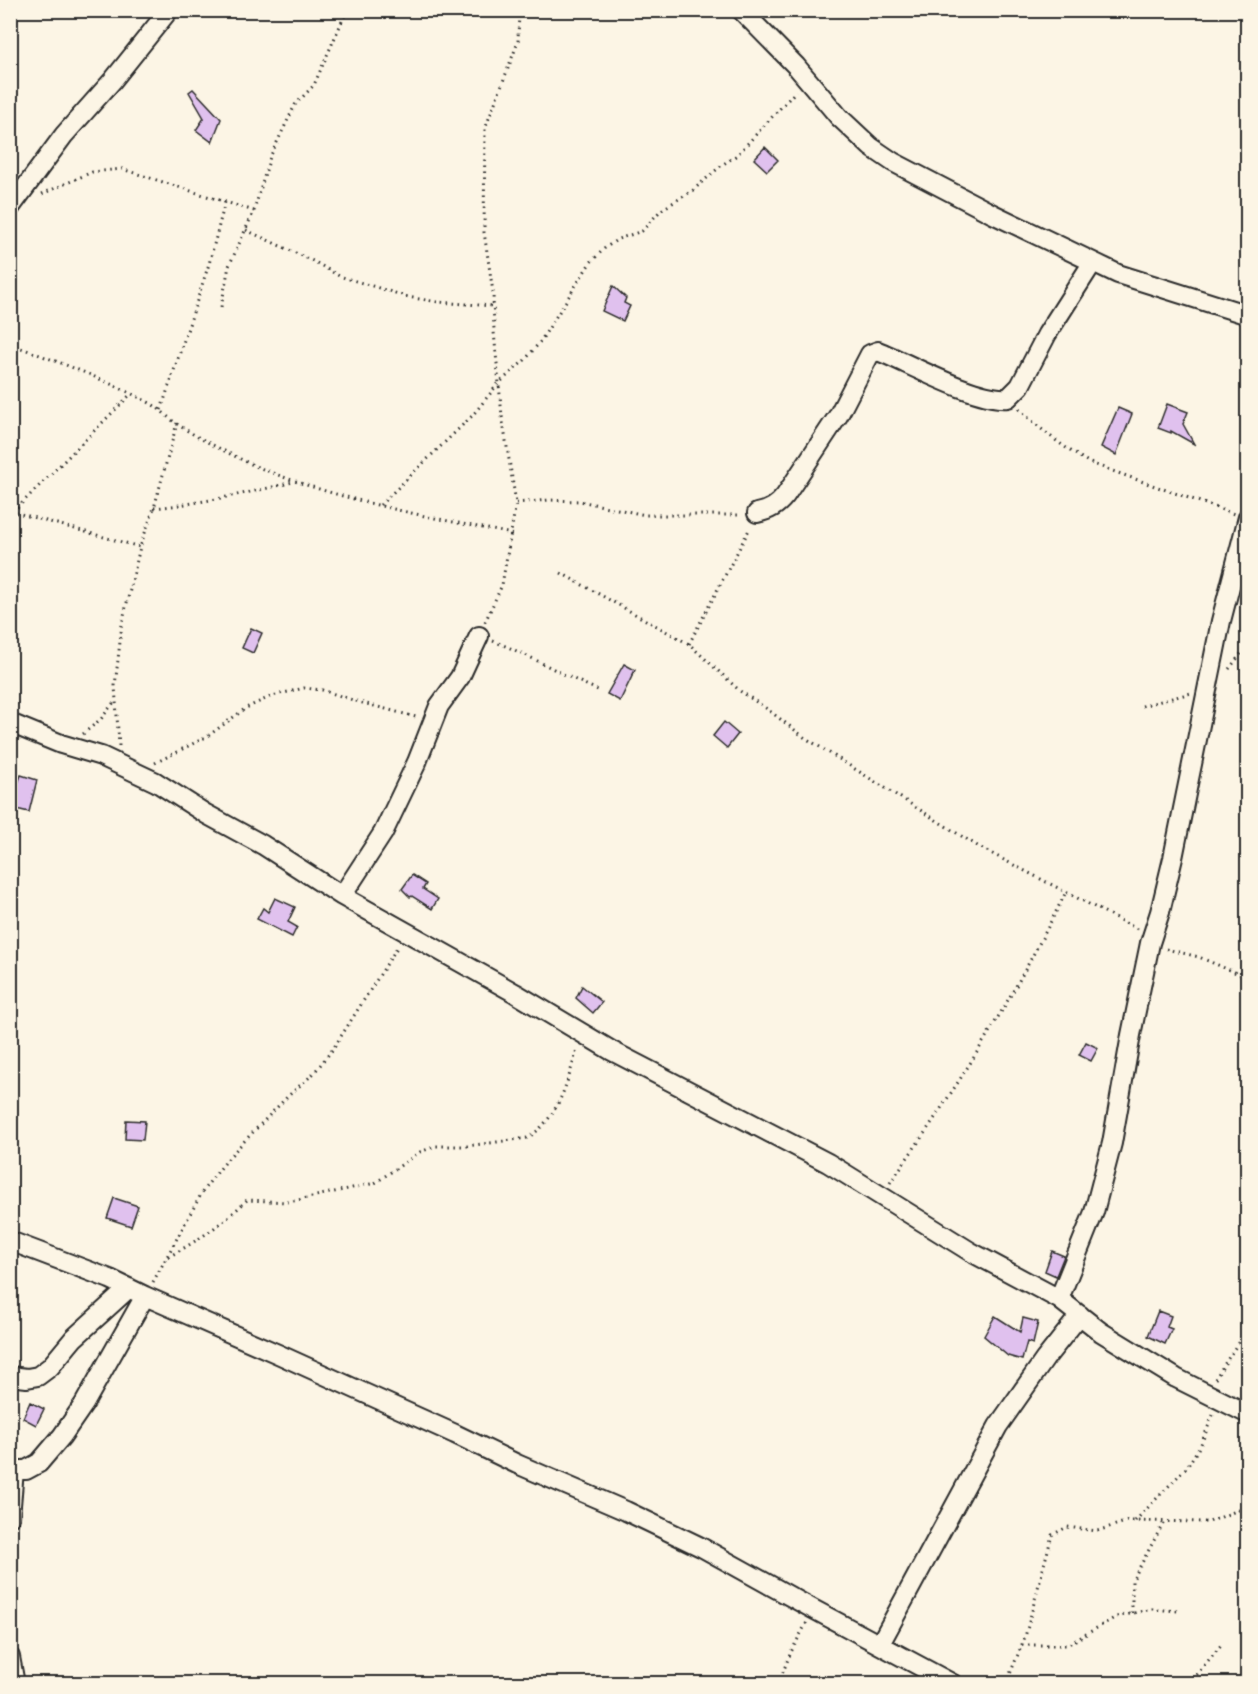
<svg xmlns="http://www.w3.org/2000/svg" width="1258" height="1694" font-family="'Gochi Hand',sans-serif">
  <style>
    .building { fill: #e0c1ee; stroke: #2b2b2b; stroke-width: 1.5 }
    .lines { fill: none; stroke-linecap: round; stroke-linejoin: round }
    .minor-casing { stroke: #2b2b2b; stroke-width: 22 }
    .path { stroke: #2b2b2b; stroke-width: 3; stroke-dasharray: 1.5 4.5; stroke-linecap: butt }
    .minor { stroke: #fcf5e5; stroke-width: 18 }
  </style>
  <rect width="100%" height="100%" fill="#fcf5e5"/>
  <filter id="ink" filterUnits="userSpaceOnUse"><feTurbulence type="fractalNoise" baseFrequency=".0167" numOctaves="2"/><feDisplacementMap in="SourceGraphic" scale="12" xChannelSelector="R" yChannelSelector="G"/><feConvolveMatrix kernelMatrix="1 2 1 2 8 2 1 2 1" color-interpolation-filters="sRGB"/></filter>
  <g filter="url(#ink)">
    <path class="building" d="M 193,89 L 221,119 L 212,142 L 196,130 L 204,118 L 189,92 Z
      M 765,147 L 778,160 L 767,171 L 754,159 Z
      M 613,286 L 626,298 L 624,303 L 630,306 L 623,321 L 602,311 Z
      M 1167,404 L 1188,412 L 1183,424 L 1194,444 L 1171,431 L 1171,433 L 1158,428 Z
      M 1118,408 L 1132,414 L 1116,455 L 1101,447 Z
      M 251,628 L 262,633 L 253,653 L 242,648 Z
      M 624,664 L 635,670 L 620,701 L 607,694 Z
      M 724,722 L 738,734 L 727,748 L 713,736 Z
      M 21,775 L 37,780 L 29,812 L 12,808 L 14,794 Z
      M 412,875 L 426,884 L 423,889 L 438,899 L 432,909 L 412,896 L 410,897 L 402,889 Z
      M 275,898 L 295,907 L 288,922 L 297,927 L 292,937 L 257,919 L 263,908 L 268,912 Z
      M 582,986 L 602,1002 L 593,1013 L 576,998 Z
      M 1086,1042 L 1098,1048 L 1091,1061 L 1079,1055 Z
      M 126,1120 L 145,1121 L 143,1140 L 125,1139 Z
      M 114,1198 L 138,1206 L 131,1226 L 107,1218 Z
      M 1052,1251 L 1064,1256 L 1056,1276 L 1045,1271 Z
      M 1158,1311 L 1171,1316 L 1167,1327 L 1172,1329 L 1165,1344 L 1148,1336 Z
      M 995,1316 L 1020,1332 L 1023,1318 L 1038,1322 L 1033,1344 L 1027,1342 L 1022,1360 L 1008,1356 L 984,1336 Z
      M 30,1402 L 44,1409 L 36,1425 L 23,1418 Z"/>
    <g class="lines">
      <g class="minor-casing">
        <path id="minor" d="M 741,10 L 796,66 L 839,117 L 871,147 L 893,162 L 993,214 L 1118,274 L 1248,315
          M 10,208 L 64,135 L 113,80 L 169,10
          M 757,513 C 770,510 777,506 785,496 L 838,416 L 870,354 L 878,351 C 910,364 976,401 1008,398 L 1020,386 L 1047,334 L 1093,262
          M 10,723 L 61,744 L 101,756 L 156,782 L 206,814 L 263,845 L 342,896 L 515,993 L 612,1051 L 828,1163 L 971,1252 L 1059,1299 L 1101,1332 L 1176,1378 L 1248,1414
          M 342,896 L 383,833 L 417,762 L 439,706 L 460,677 L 479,636
          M 10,1241 L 110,1279 L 145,1296 L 278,1354 L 455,1434 L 517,1464 L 626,1511 L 701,1547 L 813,1609 L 953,1684
          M 1059,1299 L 1094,1212 L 1112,1143 L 1131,1035 L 1150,943 L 1160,912 L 1173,858 L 1221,621 L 1248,517
          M 10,1376 L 27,1378 L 38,1376 L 50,1367 L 74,1338 L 129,1288
          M 10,1470 L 26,1470 L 39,1463 L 62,1436 L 84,1404 L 145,1296
          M 10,1517 L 14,1470
          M 880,1644 L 998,1426 L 1045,1359 L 1080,1315
          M 10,1657 L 15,1684"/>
      </g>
      <path class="path" d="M 42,194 L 92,172 L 122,169 L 254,211
        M 246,230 L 315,262 L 339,276 L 369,285 L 408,297 L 438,302 L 493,306
        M 221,307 L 229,266 L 254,211 L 270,157 L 295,105 L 314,85 L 347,10
        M 10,344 C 57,361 104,379 148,402 C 160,408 167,417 177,424 C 201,440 228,453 253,465 C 335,500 425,516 512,534
        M 1019,409 C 1041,430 1064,448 1090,463 L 1234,514
        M 161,410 L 209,264 L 225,202
        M 516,503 L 549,500 L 580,501 L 645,515 L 740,515
        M 380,505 L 472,416 L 498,384 L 525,360 L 540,342 L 590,263 L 605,248 L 618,239 L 642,231 L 661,210 L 692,191 L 722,165 L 737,155 L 796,91
        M 154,508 C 203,503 249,493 297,481
        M 10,511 L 140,547
        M 13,512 L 131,394
        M 561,573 L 689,644 L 740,691 L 767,709 L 804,737 L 979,847 L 1137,929
        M 485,622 L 502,585 L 516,503 L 502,416 L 494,332 L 493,292 L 484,232 L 485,129 L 518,42 L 519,10
        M 493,641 C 530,655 564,676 600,691
        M 689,644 L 750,528
        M 1229,669 L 1248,645
        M 1142,706 L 1191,693
        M 83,734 L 101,719 L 114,702
        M 119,746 L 115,686 L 122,624 L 140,547 L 154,508 L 177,423
        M 155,763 L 208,736 L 246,708 L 272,696 L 304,688 L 322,690 L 359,702 L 416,717
        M 1166,949 L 1199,957 L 1248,978
        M 890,1183 C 909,1155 929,1128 947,1099 C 991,1033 1030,963 1066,892
        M 168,1257 C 198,1241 223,1223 247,1200 L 289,1202 L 375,1183 L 420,1152 L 436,1146 L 467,1146 L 527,1138 C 558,1120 568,1081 577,1049
        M 153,1282 L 204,1189 L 231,1155 L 287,1097 L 313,1074 L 333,1049 L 398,946
        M 1215,1379 L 1248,1327
        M 1135,1521 L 1187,1467 L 1201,1444 L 1213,1415
        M 1132,1613 L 1132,1581 L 1164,1522
        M 1022,1645 L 1067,1645 L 1116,1617 L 1152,1609 L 1178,1611
        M 778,1684 L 791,1652 L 807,1622
        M 1006,1684 L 1025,1637 L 1052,1535 L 1067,1527 L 1097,1531 L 1128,1521 L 1209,1522 L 1248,1506
        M 1189,1684 L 1221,1645"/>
      <use href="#minor" class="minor"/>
    </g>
  </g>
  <rect width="1258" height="1694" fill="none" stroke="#fcf5e5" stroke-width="36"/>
  <rect x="18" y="18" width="1222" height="1658" fill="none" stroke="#2b2b2b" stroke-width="2" filter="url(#ink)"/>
</svg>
